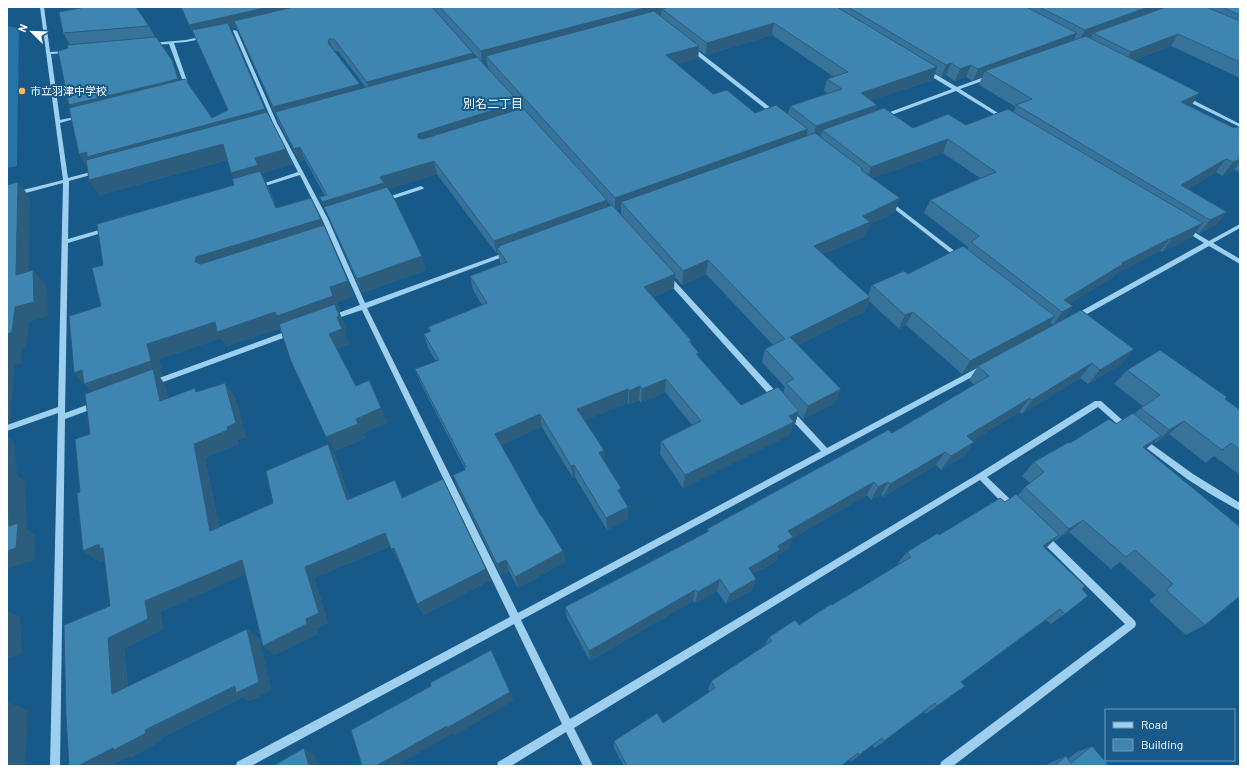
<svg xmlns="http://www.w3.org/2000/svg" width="1247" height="773" font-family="Barlow,'Noto Sans JP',sans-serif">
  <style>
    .green { fill: #2774a6 }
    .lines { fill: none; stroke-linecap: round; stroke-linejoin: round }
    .minor { fill: #9fcfee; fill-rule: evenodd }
    .wall { fill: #367299; fill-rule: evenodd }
    .shaded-wall { fill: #2c5d7d }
    .building { fill: #3f85b2; stroke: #2c5d7d }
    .poi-dot { fill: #ffb75c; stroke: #175a89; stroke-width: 1.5 }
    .labels { text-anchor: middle; stroke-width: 4; stroke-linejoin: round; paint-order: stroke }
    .far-poi-label { font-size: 11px; fill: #fff; stroke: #175a89; text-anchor: start }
    .far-neighbourhood-label { font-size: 12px; fill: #fff; stroke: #175a89 }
  </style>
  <rect width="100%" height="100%" fill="#175a89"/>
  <path class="green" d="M 7,26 L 19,28 L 17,166 L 7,168 Z"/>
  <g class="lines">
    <path class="minor" d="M 40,7 L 44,7 L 50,52 L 67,51 L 69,52 L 67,53 L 51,54 L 60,120 L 79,116 L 81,117 L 60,123 L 68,178 L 98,170 L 101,172 L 69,181 L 68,239 L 106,228 L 109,230 L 108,231 L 68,243 L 65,413 L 95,402 L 98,403 L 99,405 L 98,407 L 65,419 L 60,766 L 50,766 L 58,413 L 7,431 L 7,425 L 58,407 L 63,183 L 7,198 L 7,194 L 63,180 Z
      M 234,30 L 237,31 L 277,123 L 328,219 L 365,303 L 504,253 L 508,253 L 509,254 L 508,255 L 367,308 L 518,613 L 821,451 L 787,415 L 786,413 L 787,411 L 793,411 L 827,448 L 979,367 L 983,367 L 984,369 L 983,371 L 521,620 L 570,719 L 978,474 L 1095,401 L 1101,401 L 1130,427 L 1129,429 L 1126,430 L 1123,429 L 1098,407 L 987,477 L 1015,504 L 1016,507 L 1015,510 L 1012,511 L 1009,510 L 980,480 L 574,728 L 593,766 L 583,766 L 566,732 L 511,766 L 497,766 L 498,762 L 562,724 L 514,624 L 251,766 L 236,766 L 237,762 L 510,617 L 362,310 L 332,320 L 329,318 L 330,316 L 360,305 L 322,219 L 300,175 L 259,188 L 256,186 L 298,172 L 273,123 L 233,31 Z
      M 204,36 L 206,37 L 206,38 L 186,42 L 174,43 L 189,87 L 187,88 L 185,87 L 169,44 L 151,45 L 149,44 L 151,43 L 186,40 Z
      M 689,47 L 693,47 L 776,112 L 776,114 L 772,114 L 689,49 Z
      M 924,70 L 928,70 L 957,87 L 987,76 L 991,76 L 991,78 L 960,89 L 1006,118 L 1002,119 L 956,91 L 886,117 L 882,117 L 882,115 L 952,89 L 924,72 Z
      M 1183,97 L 1187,97 L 1240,124 L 1240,127 L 1183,99 Z
      M 421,186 L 424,188 L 423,189 L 386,201 L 384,202 L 381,200 L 382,199 Z
      M 890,201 L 961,256 L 962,257 L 961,258 L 957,258 L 888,204 L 888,202 Z
      M 1240,224 L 1240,228 L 1213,243 L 1240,259 L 1240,264 L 1209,246 L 1078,319 L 1076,319 L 1073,317 L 1074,315 L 1204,243 L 1185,231 L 1185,229 L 1189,229 L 1209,241 Z
      M 666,276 L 670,276 L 778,394 L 779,396 L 778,398 L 772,398 L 666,280 L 665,278 Z
      M 290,330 L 294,330 L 295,332 L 294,334 L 155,385 L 151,385 L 150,383 L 151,381 Z
      M 1143,438 L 1193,474 L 1240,503 L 1240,511 L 1212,495 L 1187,479 L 1140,443 L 1139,441 L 1140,439 Z
      M 1044,534 L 1047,535 L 1135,621 L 1136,624 L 1135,627 L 953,766 L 940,766 L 941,762 L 1125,624 L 1041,541 L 1040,538 L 1041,535 Z"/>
  </g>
  <path class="wall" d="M 181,7 L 473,53 L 474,58 L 477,57 L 432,7 L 1240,7 L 1240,78 L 1171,46 L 1135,60 L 1191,106 L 1190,106 L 1234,128 L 1240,126 L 1240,172 L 1239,172 L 1234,170 L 1222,176 L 1216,172 L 1188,189 L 1227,212 L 1216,225 L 1199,233 L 1196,232 L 1192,237 L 1162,252 L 1160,251 L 1115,274 L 1113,277 L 1069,304 L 1073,306 L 1063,320 L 1053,325 L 1050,323 L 1045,329 L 1134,349 L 1121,364 L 1088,384 L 1080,378 L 1022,414 L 1019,412 L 972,441 L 974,442 L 964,456 L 941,470 L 936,465 L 883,497 L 881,495 L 871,500 L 867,495 L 793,538 L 788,549 L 778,555 L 776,561 L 753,574 L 756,579 L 752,590 L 726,604 L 717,591 L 695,603 L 693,601 L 590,661 L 567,618 L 565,607 L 707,532 L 707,529 L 892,433 L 974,385 L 969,380 L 978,366 L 962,374 L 906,325 L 899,329 L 869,301 L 865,311 L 798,345 L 835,403 L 803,419 L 798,414 L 795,424 L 793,425 L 789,435 L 683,488 L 660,454 L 661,441 L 692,425 L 665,392 L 641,403 L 639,400 L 629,404 L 628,403 L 584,420 L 605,462 L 621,488 L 621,496 L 628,507 L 628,519 L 607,530 L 575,477 L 573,478 L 542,427 L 501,445 L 541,516 L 563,551 L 565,562 L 518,588 L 509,571 L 501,575 L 458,488 L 453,475 L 465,470 L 465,469 L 420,382 L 415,369 L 436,361 L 428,348 L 424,334 L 430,332 L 428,327 L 482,305 L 473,290 L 470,276 L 501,265 L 500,263 L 498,253 L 497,254 L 437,174 L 388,189 L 426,270 L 362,293 L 320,197 L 325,196 L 305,160 L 300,162 L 280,125 L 237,27 L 230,28 L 266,112 L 286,149 L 292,164 L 262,173 L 277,208 L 354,296 L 337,302 L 340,311 L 339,311 L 342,319 L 346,331 L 344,332 L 349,344 L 336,349 L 356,386 L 388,422 L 363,433 L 366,438 L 335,451 L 280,328 L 227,346 L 221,338 L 159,359 L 162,375 L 159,376 L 164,383 L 168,398 L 198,392 L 225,383 L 235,397 L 246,437 L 237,440 L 238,444 L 205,458 L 219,527 L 273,503 L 328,444 L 336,458 L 350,499 L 401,492 L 403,498 L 491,580 L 423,615 L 399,560 L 398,560 L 390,546 L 314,578 L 328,623 L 316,629 L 317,634 L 274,655 L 245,574 L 160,612 L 163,629 L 124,648 L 128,687 L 247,629 L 259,639 L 271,690 L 249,701 L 243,697 L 162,737 L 162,740 L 132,757 L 129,756 L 109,766 L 69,766 L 110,606 L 105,560 L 99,562 L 80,492 L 90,434 L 91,391 L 84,382 L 74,373 L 101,306 L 103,265 L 234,185 L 234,178 L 227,160 L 100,195 L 89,180 L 87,167 L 79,154 L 68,48 L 70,45 L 63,33 L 149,26 L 155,37 L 176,69 L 180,80 L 212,118 L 228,110 ZM 772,35 L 834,77 L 827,79 L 824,91 L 828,93 L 790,106 L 788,114 L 755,113 L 713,94 L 677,64 L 698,58 L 699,50 L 706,55 ZM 334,51 L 338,51 L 366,88 L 361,89 ZM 487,62 L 488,68 L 570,160 L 520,109 L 483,63 ZM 935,73 L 941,77 L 946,75 L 955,81 L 966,77 L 973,81 L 982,77 L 979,85 L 1016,107 L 1013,112 L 966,125 L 913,128 L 875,111 L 877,105 L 871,100 L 933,80 ZM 943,153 L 980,178 L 930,200 L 924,213 L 968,247 L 967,249 L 908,274 L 872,285 L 868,295 L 823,254 L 865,236 L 869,225 L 895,212 L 872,178 ZM 607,201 L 611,206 L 607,207 ZM 621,208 L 621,214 L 616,210 ZM 706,274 L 773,345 L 765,349 L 762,362 L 785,387 L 783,393 L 741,405 L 699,357 L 691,343 L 691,340 L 653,297 L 674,288 L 674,276 L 682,285 Z
    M 1127,370 L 1225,399 L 1240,410 L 1240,475 L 1214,456 L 1206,463 L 1169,434 L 1155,443 L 1154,442 L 1146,449 L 1205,625 L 1186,635 L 1149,601 L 1156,595 L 1120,562 L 1111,569 L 1069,532 L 1055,541 L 1054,540 L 1045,548 L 1082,589 L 1065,614 L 1051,624 L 1046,620 L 961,682 L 965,686 L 953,695 L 926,714 L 924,712 L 875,748 L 872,745 L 851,762 L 849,759 L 841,766 L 624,766 L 614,748 L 614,741 L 663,723 L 710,692 L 708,690 L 711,681 L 765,645 L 769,637 L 799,625 L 899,564 L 898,563 L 907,552 L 939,535 L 1005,502 L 1018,495 L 1025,487 L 1030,483 L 1022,476 L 1034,462 L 1070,443 L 1116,424 L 1134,414 L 1143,406 L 1114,384 Z
    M 1092,746 L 1109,766 L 1046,766 L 1050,763 L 1066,756 L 1068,759 L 1075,753 Z"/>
  <path class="shaded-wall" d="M 269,7 L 323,7 L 230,28 L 270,121 L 87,167 L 79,154 L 265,109 L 195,37 L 189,25 Z
    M 648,7 L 690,7 L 662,9 L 661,15 L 491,61 L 486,56 L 487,62 L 482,63 L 481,51 Z
    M 1148,7 L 1174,7 L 1093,33 L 1091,37 L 1079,41 L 1085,30 Z
    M 774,23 L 772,35 L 706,55 L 707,43 Z
    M 1077,33 L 1071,45 L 985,71 L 982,77 L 973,81 L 978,69 Z
    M 1178,34 L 1171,46 L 1124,64 L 1131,52 Z
    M 329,39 L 333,50 L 328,43 Z
    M 699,46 L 698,58 L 666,68 L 666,55 Z
    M 473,53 L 475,65 L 371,94 L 367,82 Z
    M 172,60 L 176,69 L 183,88 L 75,115 L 69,105 Z
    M 951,63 L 946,75 L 941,77 L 946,65 Z
    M 971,65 L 966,77 L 955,81 L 960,69 Z
    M 937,67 L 933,80 L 857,105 L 861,93 Z
    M 360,84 L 363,96 L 275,113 L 273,107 Z
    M 1200,93 L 1191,106 L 1172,115 L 1181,102 Z
    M 519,102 L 520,115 L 422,147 L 418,138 L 418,134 Z
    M 877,105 L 873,117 L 822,130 L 821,136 L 813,138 L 816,126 Z
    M 808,129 L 805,142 L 621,202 L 621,208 L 615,210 L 615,198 Z
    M 948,139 L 943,153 L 867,180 L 871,167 Z
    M 223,144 L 230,159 L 100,195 L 89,180 Z
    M 300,147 L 305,160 L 300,162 L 294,149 Z
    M 286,149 L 292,164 L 262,173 L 283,224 L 239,188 L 231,173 L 255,158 Z
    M 1226,159 L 1216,172 L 1173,198 L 1181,185 Z
    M 1240,159 L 1240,162 L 1234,170 L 1222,176 L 1233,162 Z
    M 434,161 L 437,174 L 386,190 L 328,215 L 322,202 L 380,177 Z
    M 18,182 L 30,197 L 29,289 L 16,275 Z
    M 900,198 L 895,212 L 869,225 L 865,236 L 810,260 L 814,246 L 863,216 Z
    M 607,200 L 607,213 L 500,247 L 499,246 L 500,252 L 497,248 L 498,253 L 497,254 L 494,241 Z
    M 1227,212 L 1216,225 L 1199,233 L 1210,220 Z
    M 321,219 L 327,234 L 206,273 L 195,262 L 196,257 Z
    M 1203,223 L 1192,237 L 1162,252 L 1172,238 Z
    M 1171,238 L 1160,251 L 1115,274 L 1113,277 L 1059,310 L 1064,300 L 1122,263 Z
    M 422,256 L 426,270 L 362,293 L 357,279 Z
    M 708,260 L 706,274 L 682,285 L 683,271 Z
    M 33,270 L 46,285 L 48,316 L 29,322 L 27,347 L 22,349 L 21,363 L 15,365 L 10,422 L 7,424 L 7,334 L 15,307 Z
    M 675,274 L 674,288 L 643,301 L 644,287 Z
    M 348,281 L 354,296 L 337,302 L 340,311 L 339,311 L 342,319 L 346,331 L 344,332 L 349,344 L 336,349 L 283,327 L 227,346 L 221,338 L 159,359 L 162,375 L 159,376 L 164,383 L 172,415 L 98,399 L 84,384 L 85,384 L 74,373 L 147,344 L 215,322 L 330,287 Z
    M 870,297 L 865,311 L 786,351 L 790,337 Z
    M 1073,306 L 1063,320 L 1053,325 L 1062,312 Z
    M 913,312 L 906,325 L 899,329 L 905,315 Z
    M 1055,316 L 1045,330 L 962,374 L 970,361 Z
    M 1134,349 L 1121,364 L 1088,384 L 1100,370 Z
    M 1092,363 L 1080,378 L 1022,414 L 1032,400 Z
    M 666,379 L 665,392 L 641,403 L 642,389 Z
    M 225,383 L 235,397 L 246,437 L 237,440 L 238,444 L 205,458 L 222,543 L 210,531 L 194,444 Z
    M 640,386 L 639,400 L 629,404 L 629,391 Z
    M 628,389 L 628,403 L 579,423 L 577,409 Z
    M 841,389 L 835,403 L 803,419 L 808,406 Z
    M 1030,398 L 1019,412 L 958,450 L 967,436 Z
    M 381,408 L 388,422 L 363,433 L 356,419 Z
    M 799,411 L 795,424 L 793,425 L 789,435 L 683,488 L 685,475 Z
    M 540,414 L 542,427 L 498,447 L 495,434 Z
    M 1184,421 L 1169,434 L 1155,443 L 1169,430 Z
    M 358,424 L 366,438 L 335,451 L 326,437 Z
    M 7,430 L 9,432 L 8,437 L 14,442 L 17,475 L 25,481 L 27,529 L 36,535 L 34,560 L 7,569 L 7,551 L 9,526 L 7,477 Z
    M 1161,436 L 1146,449 L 1143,447 Z
    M 974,442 L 964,456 L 941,470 L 951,456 Z
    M 328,444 L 336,458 L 355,512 L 347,500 Z
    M 604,450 L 605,463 L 599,453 Z
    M 945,452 L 936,465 L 883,497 L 890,484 Z
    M 574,465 L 575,477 L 573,478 L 571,466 Z
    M 395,480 L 401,492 L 408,511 L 402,498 Z
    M 874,482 L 867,495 L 793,538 L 788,549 L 778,555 L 776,561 L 745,579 L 749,568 L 778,546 L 788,531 Z
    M 888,482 L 881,495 L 871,500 L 878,487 Z
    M 621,488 L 621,500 L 618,490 Z
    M 628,507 L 628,519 L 607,530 L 606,518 Z
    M 1083,520 L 1069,532 L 1055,541 L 1069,529 Z
    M 385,533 L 392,545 L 314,578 L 328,623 L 316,629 L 317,634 L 274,655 L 263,646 L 306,619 L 305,567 Z
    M 1059,535 L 1046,548 L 1030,558 L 1043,546 Z
    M 99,544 L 111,557 L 99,562 L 83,551 Z
    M 394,548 L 400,559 L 398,560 L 391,549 Z
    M 563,551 L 565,562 L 518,588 L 515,577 Z
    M 242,560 L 253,571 L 160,612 L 163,629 L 124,648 L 129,702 L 112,694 L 108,638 L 145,601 Z
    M 506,560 L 509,571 L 501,575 L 497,564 Z
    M 486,569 L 491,580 L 423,615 L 417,604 Z
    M 720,579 L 717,591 L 695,603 L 698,592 Z
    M 756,579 L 752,590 L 726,604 L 730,594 Z
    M 695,590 L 693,601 L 590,661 L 589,651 Z
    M 7,610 L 20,617 L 22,653 L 8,659 L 8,668 L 7,668 Z
    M 247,629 L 259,639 L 271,690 L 249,701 L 243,697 L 162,737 L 162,740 L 132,757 L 129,756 L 109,766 L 78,766 L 145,730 Z
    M 491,650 L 514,700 L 454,736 L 452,734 L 396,766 L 376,766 Z
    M 965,686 L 953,695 L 926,714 L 937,706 Z
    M 7,702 L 28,710 L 25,766 L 7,766 Z
    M 304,748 L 315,755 L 319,766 L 309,766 Z"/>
  <path class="building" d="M 85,7 L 136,7 L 149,26 L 63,33 L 59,12 Z
    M 181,7 L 269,7 L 189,25 Z
    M 293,7 L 432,7 L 473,53 L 367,82 L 334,39 L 329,39 L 328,43 L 360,84 L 273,107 L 234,21 Z
    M 440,7 L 648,7 L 481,51 Z
    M 669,7 L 837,7 L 937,67 L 861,93 L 877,105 L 816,126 L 790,106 L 842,89 L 827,79 L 848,72 L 774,23 L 707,43 L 662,9 Z
    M 848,7 L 1026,7 L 1077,33 L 978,69 L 971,65 L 960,69 L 951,63 L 946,65 Z
    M 1039,7 L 1148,7 L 1085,30 Z
    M 1166,7 L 1206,7 L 1240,21 L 1240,62 L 1178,34 L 1131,52 L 1093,33 Z
    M 1222,7 L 1240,7 L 1240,15 Z
    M 654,11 L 699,46 L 666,55 L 713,94 L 727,90 L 755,113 L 776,105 L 808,129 L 615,198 L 486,56 Z
    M 228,23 L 265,109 L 87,157 L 87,152 L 79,154 L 69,108 L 185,79 L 212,118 L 228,110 L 192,30 Z
    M 1086,36 L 1200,93 L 1181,102 L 1234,128 L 1240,126 L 1240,159 L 1233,162 L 1226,159 L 1181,185 L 1227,212 L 1210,220 L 1016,105 L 1032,99 L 985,71 Z
    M 156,37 L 172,60 L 178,79 L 69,105 L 58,51 L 68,48 L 67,45 Z
    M 477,57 L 519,102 L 418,134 L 418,138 L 423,139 L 523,108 L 607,200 L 494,241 L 434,161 L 380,177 L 384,183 L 322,202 L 320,197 L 327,195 L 300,147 L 294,149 L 275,112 Z
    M 884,108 L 913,128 L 948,114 L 966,125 L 1008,109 L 1203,223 L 1172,238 L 1171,238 L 1122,263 L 1123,264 L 1064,300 L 1073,306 L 1062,312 L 971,242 L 979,236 L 930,200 L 996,172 L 948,139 L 871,167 L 822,130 Z
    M 267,112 L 286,149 L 255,158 L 258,165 L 231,173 L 223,144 L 89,180 L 86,160 Z
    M 815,133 L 863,169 L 861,170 L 900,198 L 863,216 L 870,222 L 814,246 L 870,297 L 790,337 L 841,389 L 808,406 L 786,383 L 794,379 L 765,349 L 785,339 L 708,260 L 683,271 L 621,202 Z
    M 260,171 L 276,208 L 311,198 L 321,219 L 196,257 L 195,262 L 201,264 L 324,225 L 348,281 L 330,287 L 333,296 L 277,316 L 275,312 L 217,332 L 215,322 L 147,344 L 151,361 L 84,384 L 82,370 L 74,373 L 69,316 L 101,306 L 92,268 L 103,265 L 97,224 L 234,185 L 232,179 Z
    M 18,182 L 16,275 L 33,270 L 34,302 L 15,307 L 12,332 L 7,334 L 7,185 Z
    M 387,187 L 394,198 L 422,256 L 357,279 L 324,207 Z
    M 612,205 L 675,274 L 644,287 L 691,340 L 689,341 L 699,353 L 696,354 L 741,405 L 778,387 L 799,411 L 789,416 L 794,422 L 685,475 L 661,441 L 701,421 L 666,379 L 642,389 L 640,386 L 629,391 L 628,389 L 577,409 L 604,450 L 599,453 L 621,488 L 618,490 L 628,507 L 606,518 L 574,465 L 571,466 L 540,414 L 495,434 L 541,516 L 542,516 L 563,551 L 515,577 L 506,560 L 497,564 L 453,475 L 465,470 L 464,468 L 466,467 L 415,369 L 439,360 L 424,334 L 431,331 L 428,327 L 487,303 L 470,276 L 507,262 L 497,248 L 500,247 L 499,246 Z
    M 963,246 L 1055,316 L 970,361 L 913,312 L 905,315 L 872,285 L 904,271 L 908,274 Z
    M 335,304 L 339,316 L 337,317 L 342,329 L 329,334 L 356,386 L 369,380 L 381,408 L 356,419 L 358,424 L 326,437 L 290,359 L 279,324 Z
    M 1081,310 L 1134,349 L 1100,370 L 1092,363 L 1032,400 L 1030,398 L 967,436 L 974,442 L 951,456 L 945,452 L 890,484 L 888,482 L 878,487 L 874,482 L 788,531 L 793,537 L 778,546 L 780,550 L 749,568 L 756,579 L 730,594 L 720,579 L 698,592 L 695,590 L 589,651 L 565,607 L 709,531 L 707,529 L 888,430 L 892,433 L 989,376 L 978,366 Z
    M 1160,350 L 1227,397 L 1225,399 L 1240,410 L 1240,450 L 1231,443 L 1222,450 L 1184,421 L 1169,430 L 1141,408 L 1160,395 L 1127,370 Z
    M 153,369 L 160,401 L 195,388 L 196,392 L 225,383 L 236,423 L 227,427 L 228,430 L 194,444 L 210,531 L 273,503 L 266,471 L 328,444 L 347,500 L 395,480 L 402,498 L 443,479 L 486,569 L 417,604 L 394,548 L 391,549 L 385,533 L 305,567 L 319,613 L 306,619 L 307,624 L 263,646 L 242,560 L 145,601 L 148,619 L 108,638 L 112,694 L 247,629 L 259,682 L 236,693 L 235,686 L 145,730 L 146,733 L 114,750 L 113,748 L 78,766 L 69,766 L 66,716 L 64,625 L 110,606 L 103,548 L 100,549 L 99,544 L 83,551 L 77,493 L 80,492 L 75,439 L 90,434 L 85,394 Z
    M 1133,413 L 1161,436 L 1143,447 L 1240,527 L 1240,596 L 1205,625 L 1166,590 L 1173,584 L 1135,550 L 1126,557 L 1083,520 L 1069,529 L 1025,487 L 1044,472 L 1034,462 L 1069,442 L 1070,443 L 1109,419 L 1116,424 Z
    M 7,468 L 9,526 L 18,523 L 16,548 L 7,551 Z
    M 1016,494 L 1059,535 L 1043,546 L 1085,586 L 1082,589 L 1088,596 L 1065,614 L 1060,609 L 961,682 L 965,686 L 937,706 L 935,703 L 884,741 L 882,738 L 859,755 L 858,753 L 841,766 L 627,766 L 614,741 L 657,713 L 663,723 L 715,688 L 711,681 L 772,641 L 769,637 L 795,620 L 799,625 L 831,604 L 832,605 L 911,557 L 907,552 L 938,533 L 939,535 L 1000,498 L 1005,502 Z
    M 491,650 L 510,692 L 447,728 L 447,726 L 376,766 L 362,766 L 351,730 L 431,686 L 430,683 Z
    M 1092,746 L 1109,766 L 1054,766 L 1066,756 L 1071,763 Z
    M 304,748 L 309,766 L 273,766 Z"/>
  <circle class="poi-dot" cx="22" cy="91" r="4"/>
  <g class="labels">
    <g class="far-poi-label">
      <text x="30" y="95">市立羽津中学校</text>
    </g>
    <g class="far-neighbourhood-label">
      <text x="493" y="108">別名二丁目</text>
    </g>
  </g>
  <rect width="1247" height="773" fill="none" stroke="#ffffff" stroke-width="16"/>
  <rect x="1105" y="709" width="130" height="52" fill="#175a89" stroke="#749cb8"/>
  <rect x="1113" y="722" width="20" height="6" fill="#9fcfee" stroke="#749cb8"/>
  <text x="1141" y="729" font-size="12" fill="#ffffff">Road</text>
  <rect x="1113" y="739" width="20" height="12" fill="#3f85b2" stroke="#749cb8"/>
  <text x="1141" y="749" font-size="12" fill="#ffffff">Building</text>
  <g transform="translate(32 32) rotate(293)" stroke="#175a89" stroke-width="3" paint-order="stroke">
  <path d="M0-3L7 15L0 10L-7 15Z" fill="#ffffff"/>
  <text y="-6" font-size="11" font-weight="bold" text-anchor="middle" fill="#ffffff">N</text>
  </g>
</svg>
